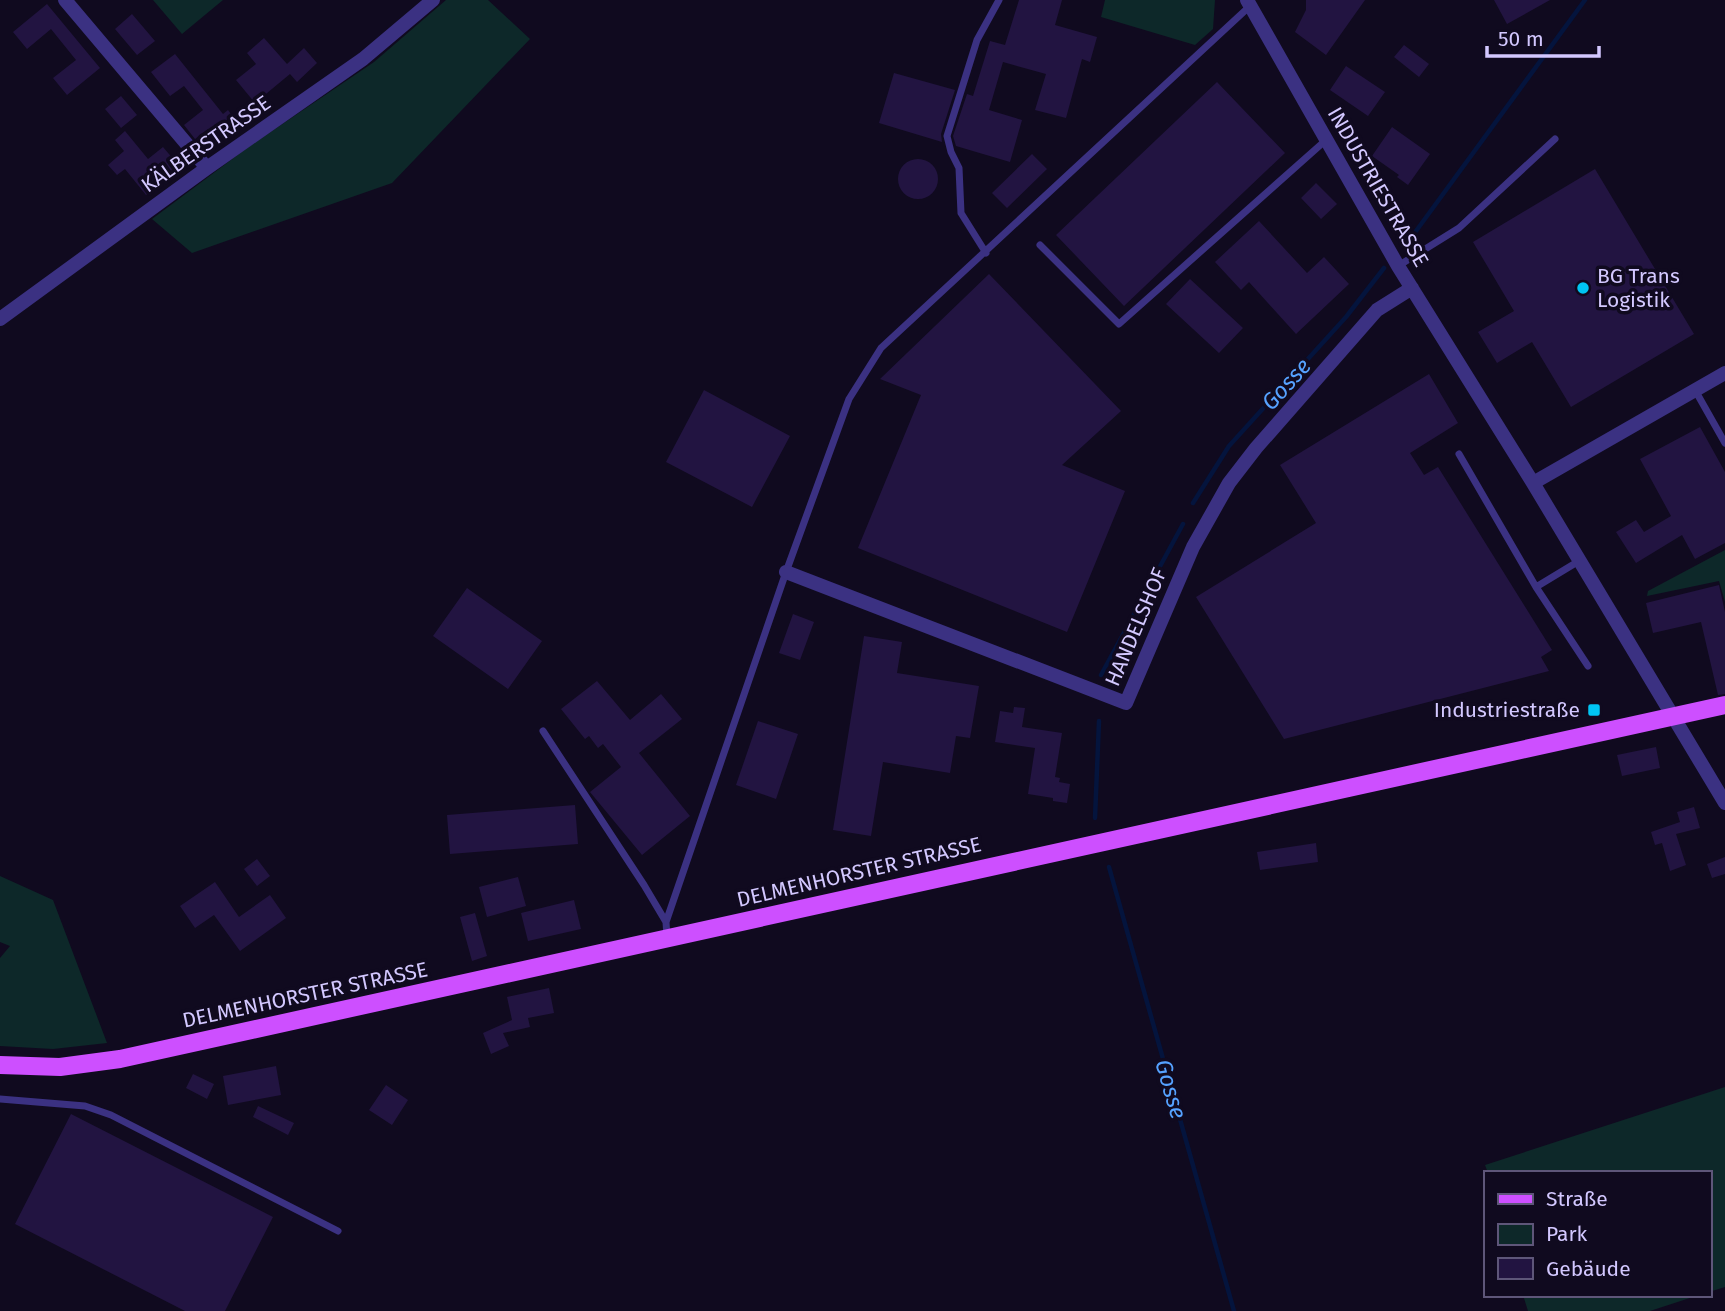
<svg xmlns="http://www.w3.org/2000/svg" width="1725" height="1311" font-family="'Fira Sans',sans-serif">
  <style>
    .green { fill: #0d2829 }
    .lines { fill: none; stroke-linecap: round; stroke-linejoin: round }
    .stream { stroke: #04143d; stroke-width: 4.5 }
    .building { fill: #221441 }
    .service { stroke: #3b3182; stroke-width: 7 }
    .minor { stroke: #3b3182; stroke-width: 14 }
    .primary { stroke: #cd4fff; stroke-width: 18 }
    .poi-dot { fill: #00c5f3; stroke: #100a1f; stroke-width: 2.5 }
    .labels { text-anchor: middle; stroke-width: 7; stroke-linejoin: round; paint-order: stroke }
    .street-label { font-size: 21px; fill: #d3c8ff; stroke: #100a1f }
    .poi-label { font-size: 21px; fill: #d3c8ff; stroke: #100a1f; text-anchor: start }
    .water-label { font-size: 23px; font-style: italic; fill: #56a2ff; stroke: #100a1f }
  </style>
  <rect width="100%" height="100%" fill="#100a1f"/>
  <path class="green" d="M 153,0 L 223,0 L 182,34 Z
    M 446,0 L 488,0 L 530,39 L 392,183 L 192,253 L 152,219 L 247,148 L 374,62 Z
    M 1105,0 L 1215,0 L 1213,29 L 1195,45 L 1101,17 Z
    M 1725,550 L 1725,602 L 1719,581 L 1647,596 L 1648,591 Z
    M 0,876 L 53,900 L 107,1043 L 53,1049 L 0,1046 L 0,958 L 10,946 L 0,942 Z
    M 1725,1087 L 1725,1287 L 1709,1292 L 1709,1173 L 1488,1173 L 1485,1165 Z
    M 1523,1295 L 1699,1295 L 1650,1311 L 1528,1311 Z"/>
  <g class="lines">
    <path class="stream" d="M 1408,242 L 1585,0
      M 1193,503 L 1229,446 L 1346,317 L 1384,268
      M 1101,675 L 1183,524
      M 1095,818 L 1099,721
      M 1109,867 L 1234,1311"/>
  </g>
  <path class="building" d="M 1019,0 L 1062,0 L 1055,25 L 1097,37 L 1090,62 L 1082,59 L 1066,118 L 1035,110 L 1046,74 L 1003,62 L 989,110 L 1022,120 L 1010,162 L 956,146 L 953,136 L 967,94 L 973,96 L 990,41 L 1005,45 Z
    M 1306,0 L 1365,0 L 1326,55 L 1295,32 L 1306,10 Z
    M 1494,0 L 1550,0 L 1507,24 Z
    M 47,4 L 100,68 L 67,95 L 53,78 L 76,60 L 51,29 L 27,49 L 13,32 Z
    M 132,14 L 155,41 L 137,55 L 115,29 Z
    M 264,38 L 287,64 L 304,48 L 317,63 L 297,82 L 290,74 L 255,103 L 236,80 L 256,64 L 247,53 Z
    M 1404,45 L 1429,64 L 1419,77 L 1394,57 Z
    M 175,54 L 223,114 L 228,110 L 239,125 L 218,141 L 208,129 L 195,139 L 184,125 L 203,110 L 184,86 L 170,96 L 151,72 Z
    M 1346,66 L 1385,92 L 1368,116 L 1330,90 Z
    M 894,73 L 955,90 L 941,134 L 942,142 L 879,123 Z
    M 1217,82 L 1285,153 L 1124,306 L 1056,235 Z
    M 121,96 L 137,115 L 121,128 L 105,109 Z
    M 1392,127 L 1430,154 L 1408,185 L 1397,177 L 1399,175 L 1372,156 Z
    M 125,131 L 148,159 L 163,147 L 180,167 L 146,195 L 125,169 L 117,175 L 108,165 L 124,151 L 115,140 Z
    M 1032,154 L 1047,169 L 1007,208 L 992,193 Z
    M898 179a20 20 0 1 1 40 0a20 20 0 1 1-40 0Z
    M 1595,169 L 1694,334 L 1571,407 L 1532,342 L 1497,363 L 1478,332 L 1514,311 L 1473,242 Z
    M 1316,183 L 1337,204 L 1321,219 L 1301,198 Z
    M 1259,221 L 1307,273 L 1324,257 L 1349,284 L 1296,334 L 1249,282 L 1241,290 L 1215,262 Z
    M 989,274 L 1121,411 L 1062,465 L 1125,491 L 1067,632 L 858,548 L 921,395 L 880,379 Z
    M 1190,279 L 1243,328 L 1219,353 L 1166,304 Z
    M 1429,374 L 1458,423 L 1410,453 L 1424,475 L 1438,467 L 1552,650 L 1541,657 L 1549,671 L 1284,739 L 1196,597 L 1316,523 L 1280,465 Z
    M 704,390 L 790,436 L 752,507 L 666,462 Z
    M 1700,427 L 1725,472 L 1725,543 L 1695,559 L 1682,535 L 1636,563 L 1616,532 L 1636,520 L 1644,532 L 1671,516 L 1640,459 Z
    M 1719,585 L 1725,612 L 1725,694 L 1718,695 L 1701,622 L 1653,633 L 1646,603 Z
    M 467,588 L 542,641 L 508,689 L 433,636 Z
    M 793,614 L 814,622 L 800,660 L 779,653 Z
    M 864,636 L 902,642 L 897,673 L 979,686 L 970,738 L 956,736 L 950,773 L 883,762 L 871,836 L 833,830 Z
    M 597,681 L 630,720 L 661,694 L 682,719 L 639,753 L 690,816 L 642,855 L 590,792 L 621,767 L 603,744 L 598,748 L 589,736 L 585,739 L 561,709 Z
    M 1014,707 L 1025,708 L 1022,727 L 1062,733 L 1055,777 L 1060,778 L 1059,782 L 1070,784 L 1067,803 L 1053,801 L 1053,798 L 1028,794 L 1035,748 L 995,742 L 1000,711 L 1013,713 Z
    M 758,721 L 798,734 L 776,799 L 736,785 Z
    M 1656,747 L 1660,768 L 1622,776 L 1617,755 Z
    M 575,805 L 578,844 L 450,854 L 447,815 Z
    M 1694,807 L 1700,828 L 1676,834 L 1686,865 L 1670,871 L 1662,843 L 1655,845 L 1651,832 L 1680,822 L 1677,812 Z
    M 1316,843 L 1318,862 L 1260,870 L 1257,852 Z
    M 1725,857 L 1725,874 L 1712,878 L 1707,864 Z
    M 257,859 L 270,876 L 257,886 L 244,869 Z
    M 518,877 L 526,906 L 487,917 L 479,887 Z
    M 215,882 L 239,917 L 270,895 L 286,918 L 240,951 L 214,915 L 195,928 L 180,906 Z
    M 574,900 L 581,929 L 528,941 L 521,913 Z
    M 475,913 L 487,956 L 472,961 L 460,917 Z
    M 549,988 L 554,1013 L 528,1018 L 530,1027 L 503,1033 L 509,1046 L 491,1054 L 483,1033 L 512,1020 L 507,997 Z
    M 276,1066 L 281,1095 L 228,1105 L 223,1076 Z
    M 193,1074 L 214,1084 L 207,1099 L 186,1088 Z
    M 386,1085 L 408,1100 L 392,1125 L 369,1110 Z
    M 258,1106 L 294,1123 L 288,1135 L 253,1117 Z
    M 71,1114 L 273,1217 L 225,1311 L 185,1311 L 15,1224 Z"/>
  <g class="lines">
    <path class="service" d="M 1040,245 L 1119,324 L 1326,140
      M 986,253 L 961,213 L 959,168 L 951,152 L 947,136 L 977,40 L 999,0
      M 1398,266 L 1459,228 L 1555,139
      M 1695,390 L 1725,443
      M 1459,454 L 1536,587 L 1579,561
      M 1536,587 L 1588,666
      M 543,731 L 644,885 L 666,922
      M 667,937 L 666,922 L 786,572 L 849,399 L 881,348 L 1250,6
      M 0,1099 L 85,1106 L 111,1115 L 338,1231"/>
    <path class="minor" d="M 65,0 L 207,168
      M 1247,0 L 1398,266 L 1533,483 L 1725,803
      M 0,319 L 207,168 L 363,59 L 433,0
      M 1533,483 L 1725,373
      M 786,572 L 1126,703 L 1193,547 L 1229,483 L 1256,448 L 1377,310 L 1412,288"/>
    <path class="primary" d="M 0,1065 L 60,1067 L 120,1059 L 1725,705"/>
  </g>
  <g class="poi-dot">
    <circle cx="1583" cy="288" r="7"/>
    <rect x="1587" y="703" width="14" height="14" rx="3.5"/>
  </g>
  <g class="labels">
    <g class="street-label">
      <text transform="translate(206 144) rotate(-35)" y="7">KÄLBERSTRASSE</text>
      <text transform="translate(1378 187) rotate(60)" y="7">INDUSTRIESTRASSE</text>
      <text transform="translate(1136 627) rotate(-67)" y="7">HANDELSHOF</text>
      <text transform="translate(859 872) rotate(-13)" y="7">DELMENHORSTER STRASSE</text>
      <text transform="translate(305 995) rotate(-12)" y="7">DELMENHORSTER STRASSE</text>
    </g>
    <g class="poi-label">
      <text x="1597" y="283">BG Trans<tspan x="1597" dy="24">Logistik</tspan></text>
      <text x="1580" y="717" text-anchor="end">Industriestraße</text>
    </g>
    <g class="water-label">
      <text transform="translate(1286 384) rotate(-48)" y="8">Gosse</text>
      <text transform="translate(1171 1089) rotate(74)" y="8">Gosse</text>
    </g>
  </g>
  <rect x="1484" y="1171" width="228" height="126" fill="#100a1f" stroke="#5e5679" stroke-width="2"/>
  <rect x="1498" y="1194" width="35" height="10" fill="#cd4fff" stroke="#5e5679" stroke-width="2"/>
  <text x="1546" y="1206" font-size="21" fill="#d3c8ff">Straße</text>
  <rect x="1498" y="1224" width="35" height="21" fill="#0d2829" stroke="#5e5679" stroke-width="2"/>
  <text x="1546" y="1241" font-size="21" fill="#d3c8ff">Park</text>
  <rect x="1498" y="1258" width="35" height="21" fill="#221441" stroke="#5e5679" stroke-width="2"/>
  <text x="1546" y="1276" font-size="21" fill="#d3c8ff">Gebäude</text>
  <path d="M1487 46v10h112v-10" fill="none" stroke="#d3c8ff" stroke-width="3.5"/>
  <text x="1498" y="46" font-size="21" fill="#d3c8ff" stroke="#100a1f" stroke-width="5" paint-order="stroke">50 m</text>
</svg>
